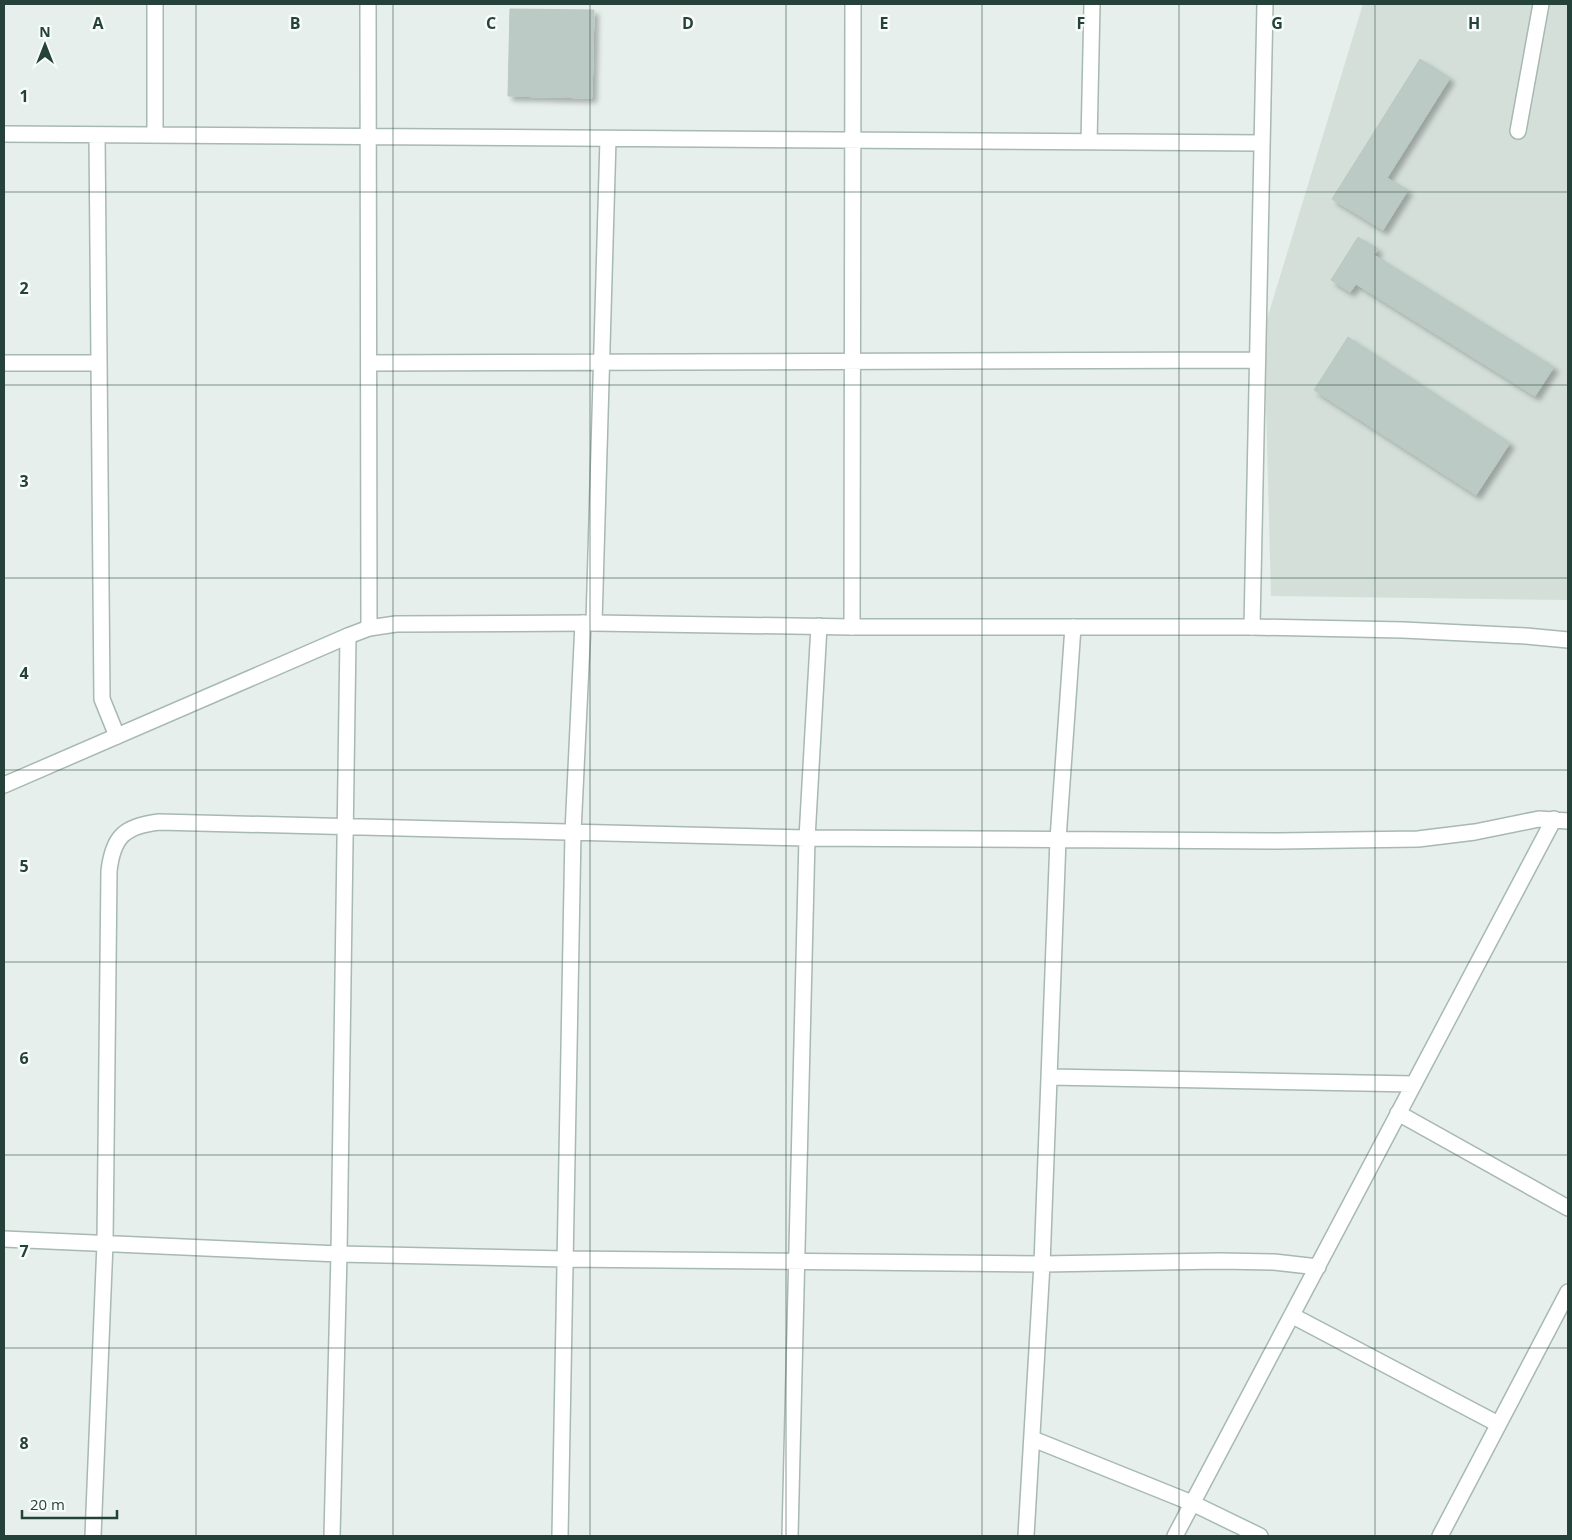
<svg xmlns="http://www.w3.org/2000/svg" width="1572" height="1540" font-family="'Open Sans',sans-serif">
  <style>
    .built { fill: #d4dfda }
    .building { fill: #bbcac4; stroke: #b8c9c2; filter: url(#shadow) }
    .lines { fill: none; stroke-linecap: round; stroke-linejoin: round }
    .minor-casing { stroke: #a8b8b2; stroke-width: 18 }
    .tertiary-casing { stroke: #a8b8b2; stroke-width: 18 }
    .minor { stroke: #fff; stroke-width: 15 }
    .tertiary { stroke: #fff; stroke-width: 15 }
    .grid { fill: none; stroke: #24423a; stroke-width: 1; stroke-opacity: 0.55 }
    .grid-label { font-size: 16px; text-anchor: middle; font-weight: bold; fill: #24423a; stroke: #f7fbf9; stroke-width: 5; stroke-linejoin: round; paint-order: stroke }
  </style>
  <defs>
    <filter id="shadow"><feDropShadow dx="4.5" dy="4.5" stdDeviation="2.5" flood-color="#0004"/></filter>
  </defs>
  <rect width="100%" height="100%" fill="#e6efeb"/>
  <path class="built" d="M 1363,4 L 1568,5 L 1568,600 L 1271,596 L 1264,329 Z"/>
  <path class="building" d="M 510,9 L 594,10 L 592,98 L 508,96 Z
    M 1420,59 L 1450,78 L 1387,178 L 1408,190 L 1383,230 L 1332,199 Z
    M 1358,237 L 1378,249 L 1374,255 L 1554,367 L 1535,396 L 1356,284 L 1350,292 L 1331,280 Z
    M 1348,337 L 1510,443 L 1476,495 L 1314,390 Z"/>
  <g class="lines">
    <g class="minor-casing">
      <path id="minor" d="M 155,4 L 155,135
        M 368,4 L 369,628
        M 1518,131 L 1541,4
        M 4,134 L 1262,143
        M 97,135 L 102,699 L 117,736
        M 1089,142 L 1092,4
        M 4,363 L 99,363
        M 369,363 L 1257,360
        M 594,623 L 608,139
        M 852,627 L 853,4
        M 1252,627 L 1265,4
        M 1050,1077 L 1414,1084
        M 1398,1113 L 1568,1208
        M 4,1239 L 339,1254 L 565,1259 L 1042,1264 L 1220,1261 L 1274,1262 L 1318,1267
        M 1293,1316 L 1498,1424
        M 1033,1439 L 1192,1503 L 1260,1536
        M 93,1536 L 105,1243 L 109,871 C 113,836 125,826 159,822 L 807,838 L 1279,841 L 1418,839 L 1475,832 L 1539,819 L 1568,821
        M 332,1536 L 339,1254 L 348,636
        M 560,1536 L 573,832 L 583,623
        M 790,1536 L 807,838 L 819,626
        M 1026,1536 L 1042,1264 L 1058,839 L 1073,627
        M 1175,1536 L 1554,819
        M 1440,1536 L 1568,1292"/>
    </g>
    <g class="tertiary-casing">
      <path id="tertiary" d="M 4,785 L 348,636 L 369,628 L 396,624 L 594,623 L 852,627 L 1252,627 L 1403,630 L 1526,636 L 1568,640"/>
    </g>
    <use href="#minor" class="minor"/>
    <use href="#tertiary" class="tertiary"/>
  </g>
  <path class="grid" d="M 196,4 L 196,1536M 393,4 L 393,1536M 590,4 L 590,1536M 786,4 L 786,1536M 982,4 L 982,1536M 1179,4 L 1179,1536M 1375,4 L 1375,1536M 4,192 L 1568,192M 4,385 L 1568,385M 4,578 L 1568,578M 4,770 L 1568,770M 4,962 L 1568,962M 4,1155 L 1568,1155M 4,1348 L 1568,1348"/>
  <g class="grid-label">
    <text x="98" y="29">A</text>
    <text x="295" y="29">B</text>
    <text x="491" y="29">C</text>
    <text x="688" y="29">D</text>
    <text x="884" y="29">E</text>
    <text x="1081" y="29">F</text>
    <text x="1277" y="29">G</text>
    <text x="1474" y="29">H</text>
    <text x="24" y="102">1</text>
    <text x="24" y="294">2</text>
    <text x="24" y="487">3</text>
    <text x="24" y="679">4</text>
    <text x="24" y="872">5</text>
    <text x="24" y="1064">6</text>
    <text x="24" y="1257">7</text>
    <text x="24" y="1449">8</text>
  </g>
  <rect width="1572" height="1540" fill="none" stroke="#24423a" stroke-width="10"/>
  <g transform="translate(45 45)" stroke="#f7fbf9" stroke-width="4" paint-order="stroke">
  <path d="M0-4L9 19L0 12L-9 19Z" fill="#24423a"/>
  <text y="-8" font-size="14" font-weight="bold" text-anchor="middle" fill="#24423a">N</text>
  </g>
  <path d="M22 1510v8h95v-8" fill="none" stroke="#24423a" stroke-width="2.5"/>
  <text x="30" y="1510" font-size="15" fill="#24423a" stroke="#f7fbf9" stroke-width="4" paint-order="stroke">20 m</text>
</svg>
